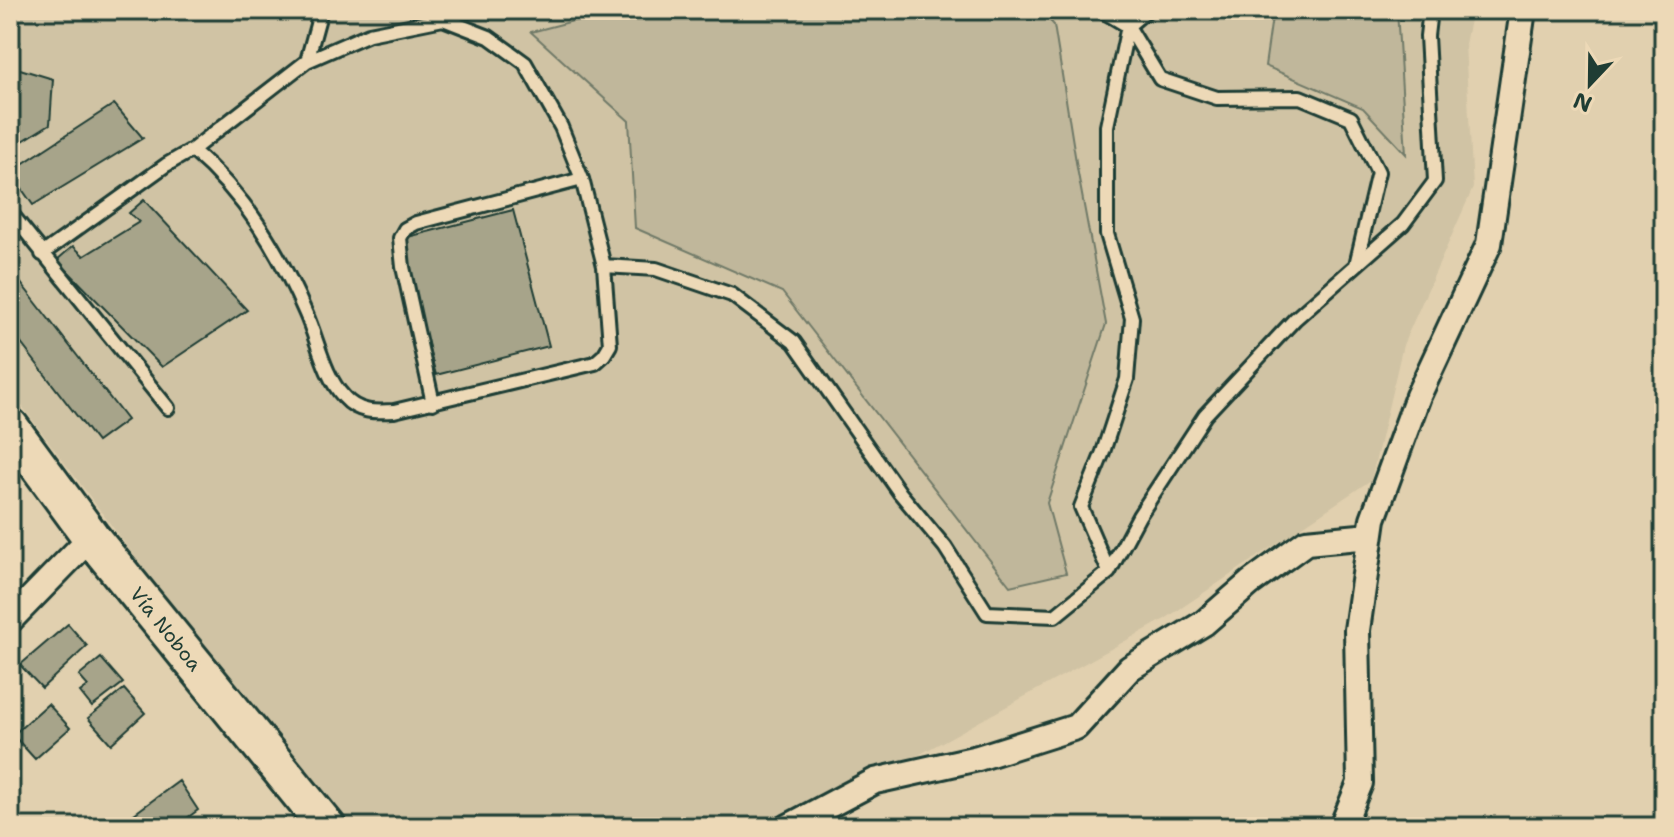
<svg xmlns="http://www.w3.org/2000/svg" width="1674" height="837" font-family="'Shantell Sans',sans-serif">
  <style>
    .built { fill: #d0c3a4 }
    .green { fill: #c0b79b; stroke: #707a68; stroke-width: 2 }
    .building { fill: #a7a48a; stroke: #1f3d34; stroke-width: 2 }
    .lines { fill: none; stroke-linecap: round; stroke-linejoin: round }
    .service-casing { stroke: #1f3d34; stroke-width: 18 }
    .minor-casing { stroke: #1f3d34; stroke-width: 30 }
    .secondary-casing { stroke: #1f3d34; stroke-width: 42 }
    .service { stroke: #edd9b7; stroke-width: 12 }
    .minor { stroke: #edd9b7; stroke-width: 24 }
    .secondary { stroke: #edd9b7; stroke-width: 36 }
    .labels { text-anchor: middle; stroke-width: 8; stroke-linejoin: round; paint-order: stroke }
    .street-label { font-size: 20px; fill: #1f3d34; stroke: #edd9b7 }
  </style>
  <rect width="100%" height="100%" fill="#e1d0af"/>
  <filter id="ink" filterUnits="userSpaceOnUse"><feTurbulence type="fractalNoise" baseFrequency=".0125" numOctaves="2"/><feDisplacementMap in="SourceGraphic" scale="16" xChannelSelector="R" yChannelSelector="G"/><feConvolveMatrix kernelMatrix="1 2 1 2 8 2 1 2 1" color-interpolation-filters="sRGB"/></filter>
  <g filter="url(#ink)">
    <path class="built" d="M 10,10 L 1472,10 L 1465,44 L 1473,188 L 1403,345 L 1371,480 L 1165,619 L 788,827 L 337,827 L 10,390 Z"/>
    <path class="green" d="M 615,10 L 1040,10 L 1054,25 L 1077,168 L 1106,324 L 1047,503 L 1066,573 L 1010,586 L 782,292 L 635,228 L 629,121 L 531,32 Z
      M 1273,10 L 1397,10 L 1406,154 L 1363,108 L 1265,66 Z"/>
    <path class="building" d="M 10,27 L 20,42 L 10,51 Z
      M 10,66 L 53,79 L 50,124 L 10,149 Z
      M 114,104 L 143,138 L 33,205 L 10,172 Z
      M 144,200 L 247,310 L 162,367 L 57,260 L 73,246 L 84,256 L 139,222 L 129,213 Z
      M 513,210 L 549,346 L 436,375 L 400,239 Z
      M 10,269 L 127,420 L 97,442 L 10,329 Z
      M 68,624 L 87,646 L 42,688 L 20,665 Z
      M 101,658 L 123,683 L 92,707 L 80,692 L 88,686 L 79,676 Z
      M 124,689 L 145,713 L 111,744 L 88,718 Z
      M 48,704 L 70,728 L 35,759 L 13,735 Z
      M 179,781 L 198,810 L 175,827 L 144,827 L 147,825 L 134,814 Z"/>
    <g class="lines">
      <g class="service-casing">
        <path id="service" d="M 1101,10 L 1128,26 L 1147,10
          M 1128,26 L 1160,79 L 1217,98 L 1300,97 L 1351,118 L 1378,172 L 1356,265
          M 307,61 L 321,10
          M 192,150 C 245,195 279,251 306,314 C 318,341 324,376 344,397 C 358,413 375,412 394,411 L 595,363 L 604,355 L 610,345 L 604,266 L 582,179 L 561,127 L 525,63 L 489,37 L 443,19
          M 10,212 L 168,408
          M 42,254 L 166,165 L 192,150 L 307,61 L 369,34 L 443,19 L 471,10
          M 604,266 L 656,269 L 732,295 L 794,342 L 900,493 L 945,547 L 987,613 L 1055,616 L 1109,572 L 1139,516 L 1205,415 L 1295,319 L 1403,224 L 1435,181 L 1427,36 L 1430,10
          M 433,403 L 403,267 L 400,238 L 405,229 L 416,223 L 582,179
          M 1109,572 L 1081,507 L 1103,452 L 1127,379 L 1132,318 L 1107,234 L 1107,126 L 1128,26"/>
      </g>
      <g class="minor-casing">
        <path id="minor" d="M 10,620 L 91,537
          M 788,827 L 875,781 L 978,758 L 1076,727 L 1130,668 L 1204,623 L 1250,583 L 1306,542 L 1370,536
          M 1342,827 L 1360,783 L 1357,630 L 1373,519 L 1418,396 L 1489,244 L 1523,10"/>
      </g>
      <g class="secondary-casing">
        <path id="secondary" d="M 10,427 L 91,537 L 327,827"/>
      </g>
      <use href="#service" class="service"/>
      <use href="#minor" class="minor"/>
      <use href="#secondary" class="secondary"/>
    </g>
  </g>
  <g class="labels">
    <g class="street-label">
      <text transform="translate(166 629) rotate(51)" y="7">Vía Noboa</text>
    </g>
  </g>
  <rect width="1674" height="837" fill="none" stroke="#edd9b7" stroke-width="40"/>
  <rect x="20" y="20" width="1634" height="797" fill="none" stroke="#1f3d34" stroke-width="3" filter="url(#ink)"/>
  <g transform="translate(1590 84) rotate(202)" stroke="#edd9b7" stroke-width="6" paint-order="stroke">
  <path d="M0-6L14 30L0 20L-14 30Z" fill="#1f3d34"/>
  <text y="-12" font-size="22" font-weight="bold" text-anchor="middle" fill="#1f3d34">N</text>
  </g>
</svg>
